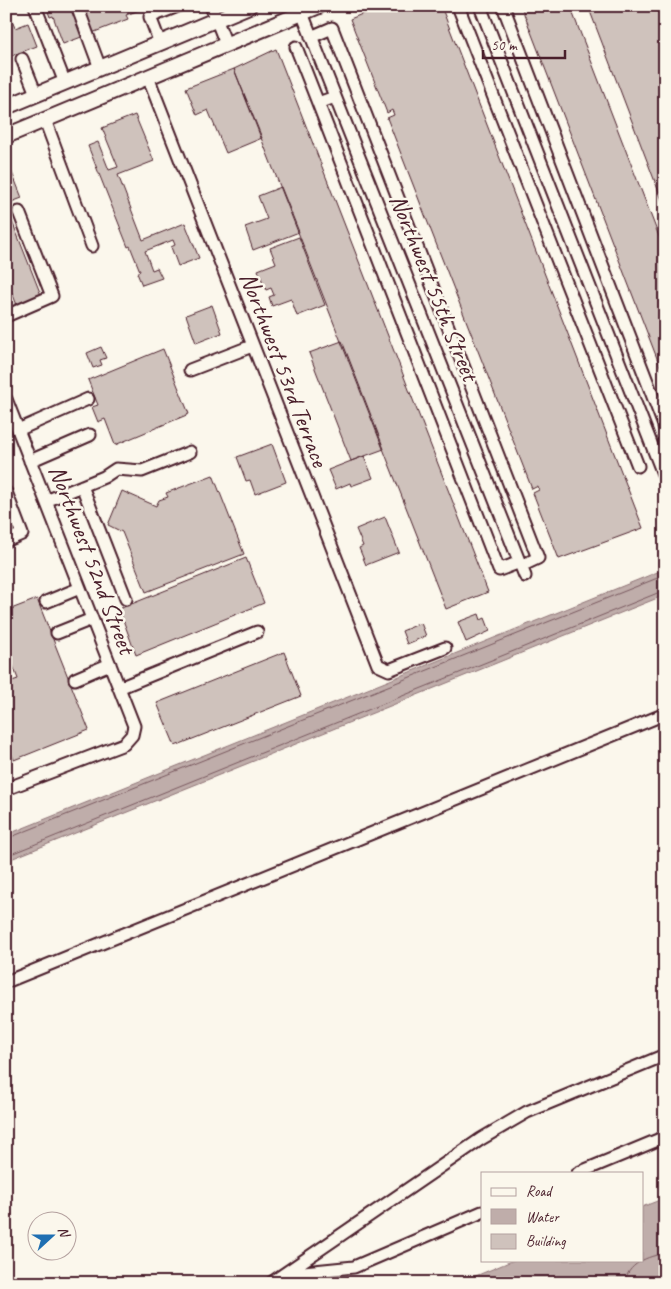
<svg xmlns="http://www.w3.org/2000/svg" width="671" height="1289" font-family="Caveat,sans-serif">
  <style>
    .water { fill: #bfadaa; stroke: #907477 }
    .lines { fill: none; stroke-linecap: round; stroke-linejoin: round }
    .shore { stroke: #79585e; stroke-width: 1 }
    .building { fill: #cfc2bc; stroke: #4a1f2b }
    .minor-casing { stroke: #4a1f2b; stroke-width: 15 }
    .major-casing { stroke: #4a1f2b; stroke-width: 18 }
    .minor { stroke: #fbf7ec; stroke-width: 11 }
    .major { stroke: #fbf7ec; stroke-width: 14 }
    .labels { text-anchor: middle; stroke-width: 5; stroke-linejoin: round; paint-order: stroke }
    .street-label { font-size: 25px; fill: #4a1f2b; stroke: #fbf7ec }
  </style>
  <rect width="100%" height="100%" fill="#fbf7ec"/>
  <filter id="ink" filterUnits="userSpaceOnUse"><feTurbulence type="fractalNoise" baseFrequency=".02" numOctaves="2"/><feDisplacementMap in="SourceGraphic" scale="10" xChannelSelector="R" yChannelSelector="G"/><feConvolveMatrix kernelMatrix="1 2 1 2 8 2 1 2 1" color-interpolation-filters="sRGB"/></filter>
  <g filter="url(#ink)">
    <path class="water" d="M 665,569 L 665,595 L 6,861 L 6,835 Z
      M 665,1198 L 665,1272 L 639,1283 L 459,1283 L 514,1260 L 642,1260 L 642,1207 Z"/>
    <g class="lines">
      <path class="shore" d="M 6,839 L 665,575
        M 6,856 L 665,590
        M 625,1283 C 626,1265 648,1255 665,1254"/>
    </g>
    <path class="building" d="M 6,6 L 15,28 L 28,23 L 37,46 L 6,58 Z
      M 46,6 L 73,6 L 84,36 L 63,44 L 53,16 L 50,17 Z
      M 82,6 L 150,6 L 126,15 L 128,19 L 92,33 Z
      M 382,6 L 441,6 L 643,528 L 559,559 L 533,493 L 539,490 L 538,486 L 532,489 L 387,118 L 394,115 L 392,110 L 387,113 L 350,19 Z
      M 521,6 L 570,6 L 665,252 L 665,379 Z
      M 588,6 L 665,6 L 665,208 Z
      M 276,49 L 488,592 L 446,609 L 234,69 Z
      M 234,69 L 262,138 L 226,153 L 208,110 L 197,115 L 186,88 Z
      M 135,115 L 154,161 L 118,175 L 143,240 L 185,223 L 199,258 L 178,266 L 171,247 L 175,245 L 173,240 L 145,251 L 152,270 L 157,268 L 162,278 L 142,285 L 137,273 L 140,271 L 130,246 L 128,247 L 88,146 L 98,142 L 109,170 L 118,167 L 102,128 Z
      M 6,159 L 8,159 L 10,164 L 9,165 L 22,198 L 6,204 Z
      M 281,187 L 299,232 L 253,250 L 245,227 L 267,219 L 258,196 Z
      M 6,206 L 41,295 L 17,305 L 6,278 Z
      M 299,237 L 325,305 L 297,316 L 291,299 L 272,306 L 269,297 L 274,295 L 271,288 L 266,290 L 258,270 L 276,263 L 270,248 Z
      M 212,305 L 222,333 L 196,343 L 186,315 Z
      M 342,341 L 384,449 L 351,461 L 309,353 Z
      M 101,347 L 106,358 L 100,360 L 102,365 L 93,368 L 87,353 Z
      M 163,349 L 189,414 L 115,445 L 105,419 L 98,422 L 92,407 L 98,405 L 88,380 Z
      M 272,444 L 286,482 L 255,494 L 250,480 L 246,481 L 237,457 Z
      M 364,456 L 373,478 L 351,486 L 350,483 L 336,489 L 328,470 Z
      M 213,475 L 244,554 L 146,592 L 122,532 L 108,525 L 122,491 L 156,506 L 159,500 L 168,497 L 166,493 Z
      M 385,517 L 399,552 L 366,565 L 359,548 L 363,546 L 356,529 Z
      M 246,558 L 264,603 L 136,655 L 119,609 Z
      M 37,599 L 89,730 L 14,760 L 6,739 L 6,683 L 18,679 L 10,658 L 6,659 L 6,611 Z
      M 479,614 L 481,620 L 485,618 L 490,631 L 466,642 L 458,622 Z
      M 421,623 L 426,636 L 407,644 L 402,631 Z
      M 284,652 L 301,696 L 175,746 L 157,703 Z"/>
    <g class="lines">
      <g class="minor-casing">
        <path id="minor" d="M 35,6 L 65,83
          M 77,6 L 100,68
          M 211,6 L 226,44
          M 458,6 L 638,466
          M 480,6 L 665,479
          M 503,6 L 665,428
          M 302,13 L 525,576
          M 311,37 L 332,28 L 538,558 L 521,566
          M 160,43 L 150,17 L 178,6
          M 296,47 L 318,103 L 335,97
          M 22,59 L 36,94
          M 148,77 L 378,665 L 389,670 L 445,648
          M 318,103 L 499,570 L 520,562
          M 45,120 L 92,246
          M 6,316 L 52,296 L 19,212
          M 190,370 L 252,346
          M 6,399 L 134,726 L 132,735 L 124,744 L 6,789
          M 18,430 L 88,399
          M 30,461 L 90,435
          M 82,486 L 126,599
          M 6,492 L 22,534 L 6,541
          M 46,501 L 104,477 L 116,469 L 142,471 L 190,452
          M 46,602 L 80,588
          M 57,633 L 92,619
          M 75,679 L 110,664
          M 119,688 L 257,632
          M 6,982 L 665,714
          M 578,1173 L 665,1137
          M 482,1212 L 354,1267 L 284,1274 L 481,1139 L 527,1112 L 665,1055
          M 271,1283 L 284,1274"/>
      </g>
      <g class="major-casing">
        <path id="major" d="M 6,107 L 249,6
          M 6,136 L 319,6"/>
      </g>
      <use href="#minor" class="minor"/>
      <use href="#major" class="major"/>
    </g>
  </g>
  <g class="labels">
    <g class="street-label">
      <text transform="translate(435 287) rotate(68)" y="9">Northwest 55th Street</text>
      <text transform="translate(285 369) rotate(69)" y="9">Northwest 53rd Terrace</text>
      <text transform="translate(93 559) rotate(69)" y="9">Northwest 52nd Street</text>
    </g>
  </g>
  <rect width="671" height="1289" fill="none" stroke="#fbf7ec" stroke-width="25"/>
  <rect x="12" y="12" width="646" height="1264" fill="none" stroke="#4a1f2b" stroke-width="2" filter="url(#ink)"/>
  <rect x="481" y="1172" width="162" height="90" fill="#fbf7ec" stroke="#b4a19f"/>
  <rect x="491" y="1188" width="25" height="8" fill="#fbf7ec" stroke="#b4a19f"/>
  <text x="526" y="1196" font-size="15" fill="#4a1f2b">Road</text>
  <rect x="491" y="1209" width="25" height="15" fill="#bfadaa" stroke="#b4a19f"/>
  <text x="526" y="1222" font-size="15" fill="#4a1f2b">Water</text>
  <rect x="491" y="1234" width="25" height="15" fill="#cfc2bc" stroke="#b4a19f"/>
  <text x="526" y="1246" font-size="15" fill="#4a1f2b">Building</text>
  <g transform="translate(52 1236) rotate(69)"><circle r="24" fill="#fbf7ec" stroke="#b4a19f"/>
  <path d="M0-4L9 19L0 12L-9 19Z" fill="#1f6fb2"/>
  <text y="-8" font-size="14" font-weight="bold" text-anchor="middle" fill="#4a1f2b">N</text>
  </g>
  <path d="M483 50v8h82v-8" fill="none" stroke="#4a1f2b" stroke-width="2.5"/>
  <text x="491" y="50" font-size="15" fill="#4a1f2b" stroke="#fbf7ec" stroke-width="4" paint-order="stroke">50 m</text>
</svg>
